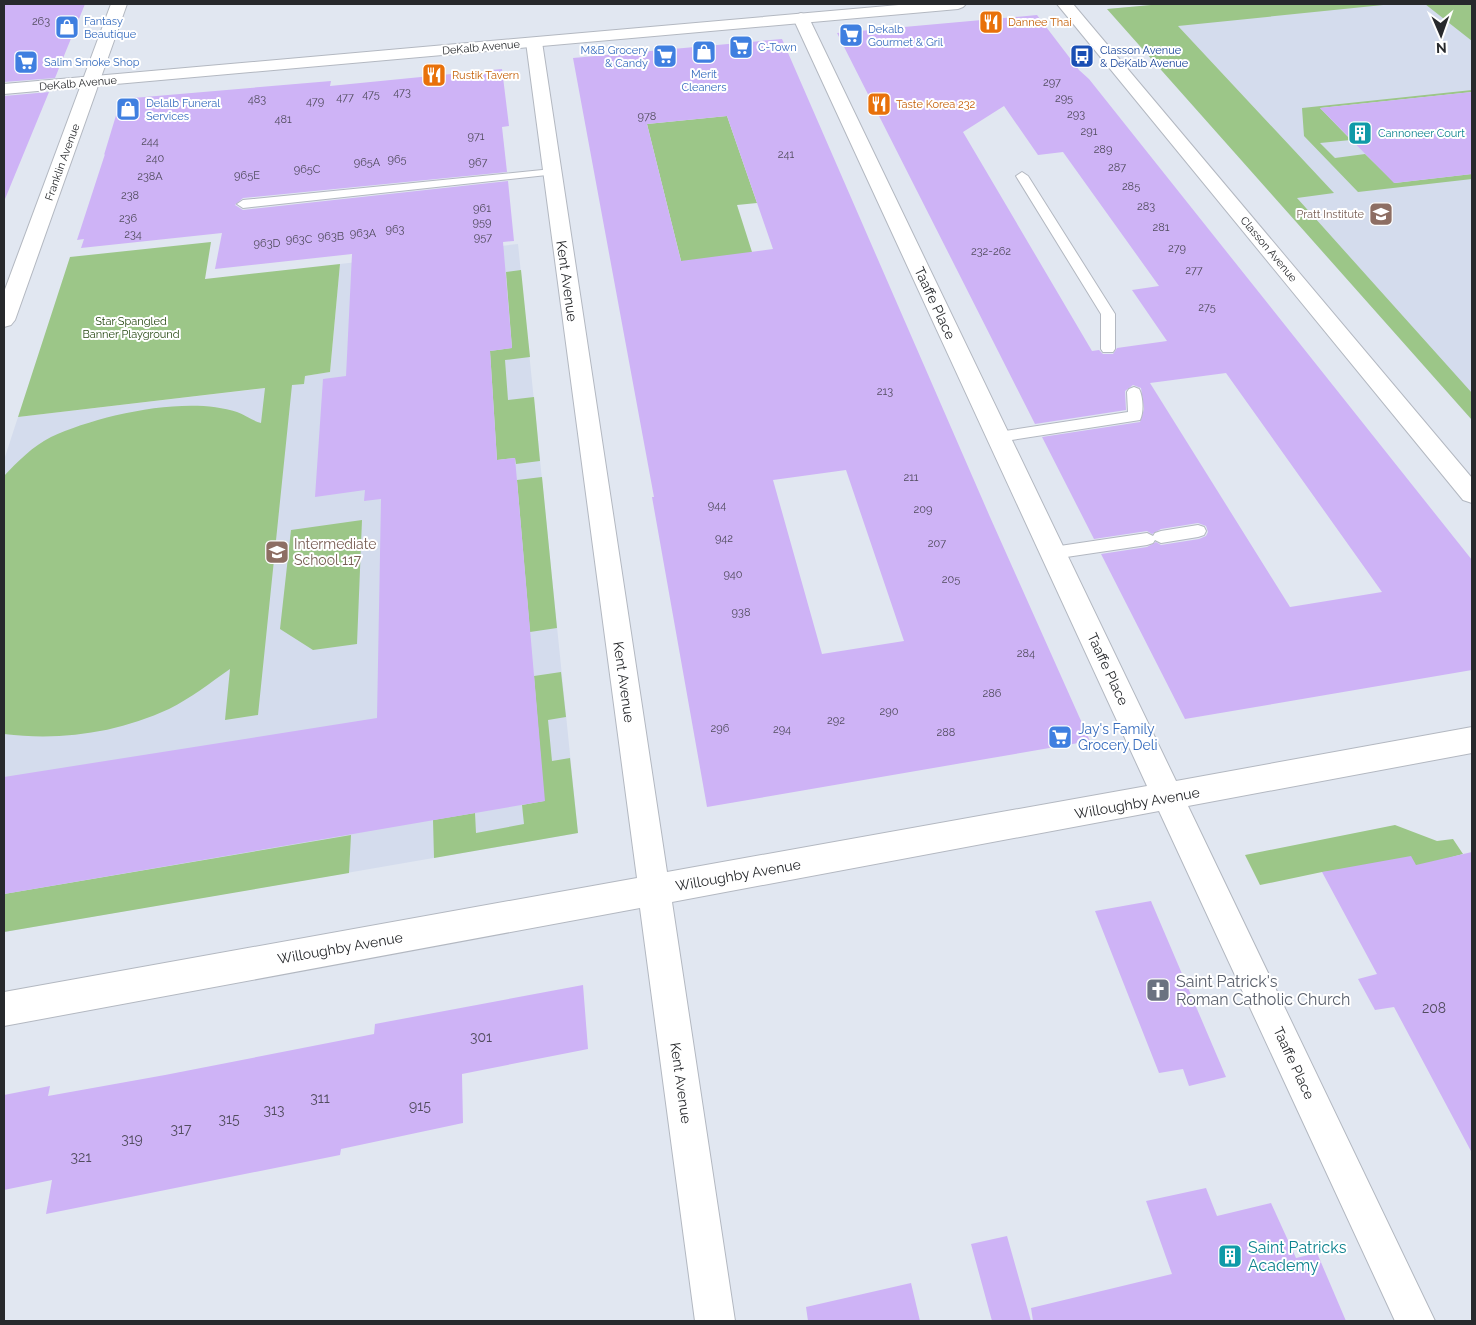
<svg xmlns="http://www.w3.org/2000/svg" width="1476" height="1325" font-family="Raleway,sans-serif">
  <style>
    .built { fill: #d4dced }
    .green { fill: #9cc688 }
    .building { fill: #ceb3f6; fill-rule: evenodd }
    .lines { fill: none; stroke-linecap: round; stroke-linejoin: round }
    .lane-casing { stroke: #b3b8c1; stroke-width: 2 }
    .street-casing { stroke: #b3b8c1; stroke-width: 2 }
    .secondary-casing { stroke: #b3b8c1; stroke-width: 2 }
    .lane { fill: #fff; fill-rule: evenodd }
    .street { fill: #fff; fill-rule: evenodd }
    .secondary { fill: #fff; fill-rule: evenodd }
    .labels { text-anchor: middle; stroke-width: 4; stroke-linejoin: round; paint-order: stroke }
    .number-label { font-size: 11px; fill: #514c5e }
    .far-shop-label { font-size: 11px; fill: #366cbe; stroke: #fff; text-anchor: start }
    .far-food-label { font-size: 11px; fill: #c56008; stroke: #fff; text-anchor: start }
    .far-street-label { font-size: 11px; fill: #27292c; stroke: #fff }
    .far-transit-label { font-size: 11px; fill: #164399; stroke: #fff; text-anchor: start }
    .far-culture-label { font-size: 11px; fill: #0d838f; stroke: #fff; text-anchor: start }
    .far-education-label { font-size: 11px; fill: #785e54; stroke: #fff; text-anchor: end }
    .far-park-label { font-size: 11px; fill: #264812; stroke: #fff }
    .street-label { font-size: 14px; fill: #27292c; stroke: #fff }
    .education-label { font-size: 14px; fill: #785e54; stroke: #fff; text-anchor: start }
    .shop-label { font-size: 14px; fill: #366cbe; stroke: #fff; text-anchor: start }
    .near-number-label { font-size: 14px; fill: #514c5e }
    .near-worship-label { font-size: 16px; fill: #5b616d; stroke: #fff; text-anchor: start }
    .near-culture-label { font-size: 16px; fill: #0d838f; stroke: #fff; text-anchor: start }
  </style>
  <rect width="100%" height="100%" fill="#e1e7f1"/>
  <path class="built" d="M 1162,4 L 1472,4 L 1472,420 L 1107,9 Z
    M 518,244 L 578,833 L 4,932 L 4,460 L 18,417 L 292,385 L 305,376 L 330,372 L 340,264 Z"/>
  <path class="green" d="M 1162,4 L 1393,4 L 1178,26 L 1334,193 L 1297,198 L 1472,393 L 1472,420 L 1107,9 Z
    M 1425,4 L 1472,4 L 1472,41 Z
    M 1472,90 L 1472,92 L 1320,108 L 1351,140 L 1320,143 L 1335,158 L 1365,154 L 1395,183 L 1472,174 L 1472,179 L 1358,192 L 1304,136 L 1302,108 Z
    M 727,116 L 757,203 L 737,205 L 752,252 L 690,297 L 647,124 Z
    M 211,242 L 205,279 L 340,264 L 330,372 L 305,376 L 304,384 L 292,385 L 258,715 L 225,720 L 230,669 C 210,683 191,698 169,709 C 117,733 60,741 4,734 L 4,476 C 17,462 33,446 51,437 C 98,415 187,395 237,412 C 245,415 253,421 261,423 L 265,388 L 18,417 L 70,257 Z
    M 521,270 L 530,357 L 505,360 L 508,400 L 534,397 L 540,461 L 516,464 L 515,458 L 497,460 L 490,351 L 512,348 L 506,272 Z
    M 542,477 L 557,628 L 530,632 L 517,480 Z
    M 362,520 L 357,644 L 313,650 L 280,629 L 291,530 Z
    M 561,672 L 566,717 L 548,720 L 552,761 L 570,758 L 578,833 L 434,858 L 433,820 L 475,813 L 476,833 L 524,824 L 522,805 L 544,801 L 534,676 Z
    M 1395,825 L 1437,841 L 1453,839 L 1463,854 L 1417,867 L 1322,872 L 1260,885 L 1245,855 Z
    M 351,835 L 349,873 L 4,932 L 4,894 Z"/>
  <path class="building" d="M 4,4 L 85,4 L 55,78 L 4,82 Z
    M 1037,15 L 1079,70 L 1089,79 L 1472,560 L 1472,670 L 1185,719 L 1101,554 L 1147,547 L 1156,542 L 1161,545 L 1199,539 L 1206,536 L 1208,532 L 1206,526 L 1198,523 L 1161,529 L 1152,534 L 1147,531 L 1094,539 L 1042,437 L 1140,422 L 1144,409 L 1141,388 L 1133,385 L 1125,391 L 1126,410 L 1035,424 L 837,33 ZM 1004,106 L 1038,155 L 1063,152 L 1159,286 L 1132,290 L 1167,341 L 1117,348 L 1113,354 L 1103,354 L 1099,350 L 1092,351 L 963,132 ZM 1226,373 L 1382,592 L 1290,607 L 1150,383 Z
    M 782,39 L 990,517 L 1090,741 L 707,807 L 652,497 L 654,497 L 573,58 ZM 727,116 L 773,249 L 681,261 L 647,124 ZM 846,470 L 904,641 L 822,654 L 773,480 Z
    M 502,69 L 509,126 L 502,127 L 507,172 L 243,198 L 235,205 L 243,210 L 508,181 L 514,241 L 503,242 L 512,348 L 490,351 L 497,460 L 515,458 L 545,801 L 4,894 L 4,777 L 377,718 L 381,499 L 364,501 L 365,490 L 315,497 L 323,379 L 346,376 L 352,254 L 215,269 L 222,233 L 81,248 L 84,239 L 77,240 L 105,154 L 104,155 L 121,99 L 331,81 L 330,86 Z
    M 49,92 L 5,199 L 4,198 L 4,96 Z
    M 1472,92 L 1472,174 L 1394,183 L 1320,108 Z
    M 1472,852 L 1472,1153 L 1394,1007 L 1375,1010 L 1358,979 L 1377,974 L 1322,872 L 1411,856 L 1416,865 Z
    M 1151,901 L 1226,1077 L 1189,1086 L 1183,1069 L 1159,1073 L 1095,911 Z
    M 583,985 L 588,1049 L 462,1074 L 463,1123 L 341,1149 L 340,1155 L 46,1214 L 52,1180 L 4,1190 L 4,1095 L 50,1086 L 48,1096 L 165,1075 L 374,1034 L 375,1024 Z
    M 1206,1188 L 1217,1216 L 1271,1203 L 1296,1258 L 1317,1253 L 1346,1321 L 1033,1321 L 1031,1308 L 1172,1274 L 1146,1201 Z
    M 1007,1236 L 1031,1321 L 992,1321 L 971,1244 Z
    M 911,1283 L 920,1321 L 808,1321 L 806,1307 Z"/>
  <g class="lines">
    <g class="lane-casing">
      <path id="lane" d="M 552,169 L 556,170 L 558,172 L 556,174 L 243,208 L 237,204 L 243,200 Z
        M 1022,172 L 1028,176 L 1115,314 L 1115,349 L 1113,352 L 1103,352 L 1101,349 L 1101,314 L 1016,176 Z
        M 1134,387 L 1139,389 C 1143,396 1144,412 1140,420 L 999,442 L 994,441 L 992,437 L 994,433 L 999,432 L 1128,412 L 1127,392 L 1129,389 Z
        M 1198,525 L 1204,527 L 1206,531 L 1204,535 L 1198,537 L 1161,543 L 1155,540 L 1153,543 L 1147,545 L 1053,559 L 1047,557 L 1045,553 L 1047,549 L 1053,547 L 1147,533 L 1153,536 L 1155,533 L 1161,531 Z"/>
    </g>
    <g class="street-casing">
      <path id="street" d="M 111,4 L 127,4 L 15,320 L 11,325 L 4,327 L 4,292 Z
        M 801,13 L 806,15 L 809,18 L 1176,781 L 1472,727 L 1472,753 L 1188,806 L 1435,1321 L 1395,1321 L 1159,811 L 672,902 L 735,1321 L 695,1321 L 640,908 L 4,1026 L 4,992 L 637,878 L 526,42 L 528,39 L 540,39 L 542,42 L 667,872 L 1147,786 L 793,18 L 796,15 Z"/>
    </g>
    <g class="secondary-casing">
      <path id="secondary" d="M 910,4 L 966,4 L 963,7 L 958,9 L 4,94 L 4,84 Z
        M 1057,4 L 1073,4 L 1472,478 L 1472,503 L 1463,500 Z"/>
    </g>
    <use href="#lane" class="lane"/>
    <use href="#street" class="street"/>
    <use href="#secondary" class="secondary"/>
  </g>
  <defs>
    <g id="restaurant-square" transform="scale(1.25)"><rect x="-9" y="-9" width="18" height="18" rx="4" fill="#e8710a" stroke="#fff"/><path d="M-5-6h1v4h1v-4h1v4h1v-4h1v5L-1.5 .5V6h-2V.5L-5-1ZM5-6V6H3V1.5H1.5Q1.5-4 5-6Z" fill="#fff"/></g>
    <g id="shop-square" transform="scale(1.25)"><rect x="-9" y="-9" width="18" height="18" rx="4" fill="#3f7fe0" stroke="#fff"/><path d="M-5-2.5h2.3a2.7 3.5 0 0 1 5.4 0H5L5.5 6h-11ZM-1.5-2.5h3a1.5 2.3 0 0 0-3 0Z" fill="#fff"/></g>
    <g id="supermarket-square" transform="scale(1.25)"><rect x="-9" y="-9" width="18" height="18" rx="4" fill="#3f7fe0" stroke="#fff"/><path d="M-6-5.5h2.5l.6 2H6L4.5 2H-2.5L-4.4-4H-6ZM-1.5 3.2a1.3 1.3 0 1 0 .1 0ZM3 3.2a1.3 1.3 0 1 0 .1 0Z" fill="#fff"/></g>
    <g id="bus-square" transform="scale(1.25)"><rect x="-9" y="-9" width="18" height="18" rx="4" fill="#1a4fb4" stroke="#fff"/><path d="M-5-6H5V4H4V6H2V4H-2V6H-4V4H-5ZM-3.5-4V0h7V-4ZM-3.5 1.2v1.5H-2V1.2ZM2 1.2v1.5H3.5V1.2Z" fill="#fff"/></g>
    <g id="building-square" transform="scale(1.25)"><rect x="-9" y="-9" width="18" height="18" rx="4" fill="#0f9aa8" stroke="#fff"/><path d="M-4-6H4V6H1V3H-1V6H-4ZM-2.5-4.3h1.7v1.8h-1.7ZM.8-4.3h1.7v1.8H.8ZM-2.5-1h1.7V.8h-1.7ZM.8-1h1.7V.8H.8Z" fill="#fff"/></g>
    <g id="university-square" transform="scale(1.25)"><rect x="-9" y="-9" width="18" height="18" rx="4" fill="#8d6e63" stroke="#fff"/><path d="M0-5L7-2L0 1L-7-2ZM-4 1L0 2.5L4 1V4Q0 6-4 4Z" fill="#fff"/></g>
    <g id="school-square" transform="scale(1.25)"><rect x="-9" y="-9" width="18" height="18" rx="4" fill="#8d6e63" stroke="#fff"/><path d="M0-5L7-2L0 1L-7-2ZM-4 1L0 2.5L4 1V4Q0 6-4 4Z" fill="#fff"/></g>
    <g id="church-square" transform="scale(1.25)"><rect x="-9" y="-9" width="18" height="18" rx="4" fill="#6b7280" stroke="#fff"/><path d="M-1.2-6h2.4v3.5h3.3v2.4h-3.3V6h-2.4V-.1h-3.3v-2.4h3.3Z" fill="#fff"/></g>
  </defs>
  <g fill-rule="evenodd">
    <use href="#restaurant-square" x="991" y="22"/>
    <use href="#shop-square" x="67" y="27"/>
    <use href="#supermarket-square" x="851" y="35"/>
    <use href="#supermarket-square" x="741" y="47"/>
    <use href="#shop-square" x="704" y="52"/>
    <use href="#supermarket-square" x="665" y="56"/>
    <use href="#bus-square" x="1082" y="56"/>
    <use href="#supermarket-square" x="26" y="62"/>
    <use href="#restaurant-square" x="434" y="75"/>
    <use href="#restaurant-square" x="879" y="104"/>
    <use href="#shop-square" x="128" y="109"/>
    <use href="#building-square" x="1360" y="133"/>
    <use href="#university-square" x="1381" y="214"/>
    <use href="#school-square" x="277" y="552"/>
    <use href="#supermarket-square" x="1060" y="737"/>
    <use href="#church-square" x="1158" y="990"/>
    <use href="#building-square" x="1230" y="1256"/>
  </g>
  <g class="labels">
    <g class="number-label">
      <text x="41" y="25">263</text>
      <text x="1052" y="86">297</text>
      <text x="402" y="96">473</text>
      <text x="371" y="98">475</text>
      <text x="345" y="101">477</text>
      <text x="1064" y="102">295</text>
      <text x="257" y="103">483</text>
      <text x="315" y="105">479</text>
      <text x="1076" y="118">293</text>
      <text x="647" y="120">978</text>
      <text x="283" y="123">481</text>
      <text x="1089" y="135">291</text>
      <text x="476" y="140">971</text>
      <text x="150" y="145">244</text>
      <text x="1103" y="153">289</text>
      <text x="786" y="158">241</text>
      <text x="155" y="162">240</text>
      <text x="397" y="163">965</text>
      <text x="367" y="166">965A</text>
      <text x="478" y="166">967</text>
      <text x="1117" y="171">287</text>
      <text x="307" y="173">965C</text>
      <text x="247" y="179">965E</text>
      <text x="150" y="180">238A</text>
      <text x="1131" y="190">285</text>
      <text x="130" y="199">238</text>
      <text x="1146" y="210">283</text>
      <text x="482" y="212">961</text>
      <text x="128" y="222">236</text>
      <text x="482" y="226">959</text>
      <text x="1161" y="231">281</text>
      <text x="395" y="233">963</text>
      <text x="363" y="237">963A</text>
      <text x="133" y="238">234</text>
      <text x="331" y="240">963B</text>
      <text x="483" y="241">957</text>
      <text x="299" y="243">963C</text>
      <text x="267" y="247">963D</text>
      <text x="1177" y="252">279</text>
      <text x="991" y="255">232-262</text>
      <text x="1194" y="274">277</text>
      <text x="1207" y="311">275</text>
      <text x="885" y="395">213</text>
      <text x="911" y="481">211</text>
      <text x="717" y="509">944</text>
      <text x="923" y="513">209</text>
      <text x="724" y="542">942</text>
      <text x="937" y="547">207</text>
      <text x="733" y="578">940</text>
      <text x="951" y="583">205</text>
      <text x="741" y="616">938</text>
      <text x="1026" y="657">284</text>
      <text x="992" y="697">286</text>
      <text x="889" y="715">290</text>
      <text x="836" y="724">292</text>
      <text x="720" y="732">296</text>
      <text x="782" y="733">294</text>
      <text x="946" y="736">288</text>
    </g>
    <g class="far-shop-label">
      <text x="84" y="25">Fantasy<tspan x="84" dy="13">Beautique</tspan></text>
      <text x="868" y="33">Dekalb<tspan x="868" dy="13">Gourmet &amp; Gril</tspan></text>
      <text x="758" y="51">C-Town</text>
      <text x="648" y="54" text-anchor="end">M&amp;B Grocery<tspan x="648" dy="13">&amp; Candy</tspan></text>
      <text x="44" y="66">Salim Smoke Shop</text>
      <text x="704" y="78" text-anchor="middle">Merit<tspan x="704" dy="13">Cleaners</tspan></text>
      <text x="146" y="107">Delalb Funeral<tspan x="146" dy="13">Services</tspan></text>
    </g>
    <g class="far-food-label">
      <text x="1008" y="26">Dannee Thai</text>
      <text x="452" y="79">Rustik Tavern</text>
      <text x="896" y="108">Taste Korea 232</text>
    </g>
    <g class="far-street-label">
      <text transform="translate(481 47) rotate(-5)" y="4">DeKalb Avenue</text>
      <text transform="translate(78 83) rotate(-5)" y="4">DeKalb Avenue</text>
      <text transform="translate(62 162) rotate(-70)" y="4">Franklin Avenue</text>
      <text transform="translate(1269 249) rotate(50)" y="4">Classon Avenue</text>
    </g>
    <g class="far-transit-label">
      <text x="1100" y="54">Classon Avenue<tspan x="1100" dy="13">&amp; DeKalb Avenue</tspan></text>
    </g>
    <g class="far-culture-label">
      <text x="1378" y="137">Cannoneer Court</text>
    </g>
    <g class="far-education-label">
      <text x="1364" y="218">Pratt Institute</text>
    </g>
    <g class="far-park-label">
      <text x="131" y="325">Star Spangled<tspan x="131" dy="13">Banner Playground</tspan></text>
    </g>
    <g class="street-label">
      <text transform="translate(567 281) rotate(82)" y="5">Kent Avenue</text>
      <text transform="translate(935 303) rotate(65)" y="5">Taaffe Place</text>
      <text transform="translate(1108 669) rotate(65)" y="5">Taaffe Place</text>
      <text transform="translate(624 682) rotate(82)" y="5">Kent Avenue</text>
      <text transform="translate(1137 803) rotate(-10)" y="5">Willoughby Avenue</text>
      <text transform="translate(738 875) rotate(-10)" y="5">Willoughby Avenue</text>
      <text transform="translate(340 948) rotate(-10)" y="5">Willoughby Avenue</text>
      <text transform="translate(1294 1063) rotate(65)" y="5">Taaffe Place</text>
      <text transform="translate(681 1083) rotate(82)" y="5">Kent Avenue</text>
    </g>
    <g class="education-label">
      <text x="294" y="549">Intermediate<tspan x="294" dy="16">School 117</tspan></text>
    </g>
    <g class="shop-label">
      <text x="1078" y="734">Jay's Family<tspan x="1078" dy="16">Grocery Deli</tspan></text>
    </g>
    <g class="near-number-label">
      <text x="1434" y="1013">208</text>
      <text x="481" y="1042">301</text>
      <text x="320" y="1103">311</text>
      <text x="420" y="1111">915</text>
      <text x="274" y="1115">313</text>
      <text x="229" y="1124">315</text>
      <text x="181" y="1134">317</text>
      <text x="132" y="1144">319</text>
      <text x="81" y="1162">321</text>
    </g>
    <g class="near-worship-label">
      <text x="1176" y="987">Saint Patrick's<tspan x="1176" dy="18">Roman Catholic Church</tspan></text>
    </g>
    <g class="near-culture-label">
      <text x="1248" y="1253">Saint Patricks<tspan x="1248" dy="18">Academy</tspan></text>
    </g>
  </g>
  <rect width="1476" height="1325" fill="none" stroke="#27292c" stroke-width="10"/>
  <g transform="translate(1441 35) rotate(178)" stroke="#ffffff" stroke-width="4" paint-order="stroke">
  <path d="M0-4L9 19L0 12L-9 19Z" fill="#27292c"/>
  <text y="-8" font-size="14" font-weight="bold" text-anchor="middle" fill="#27292c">N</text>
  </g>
</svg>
